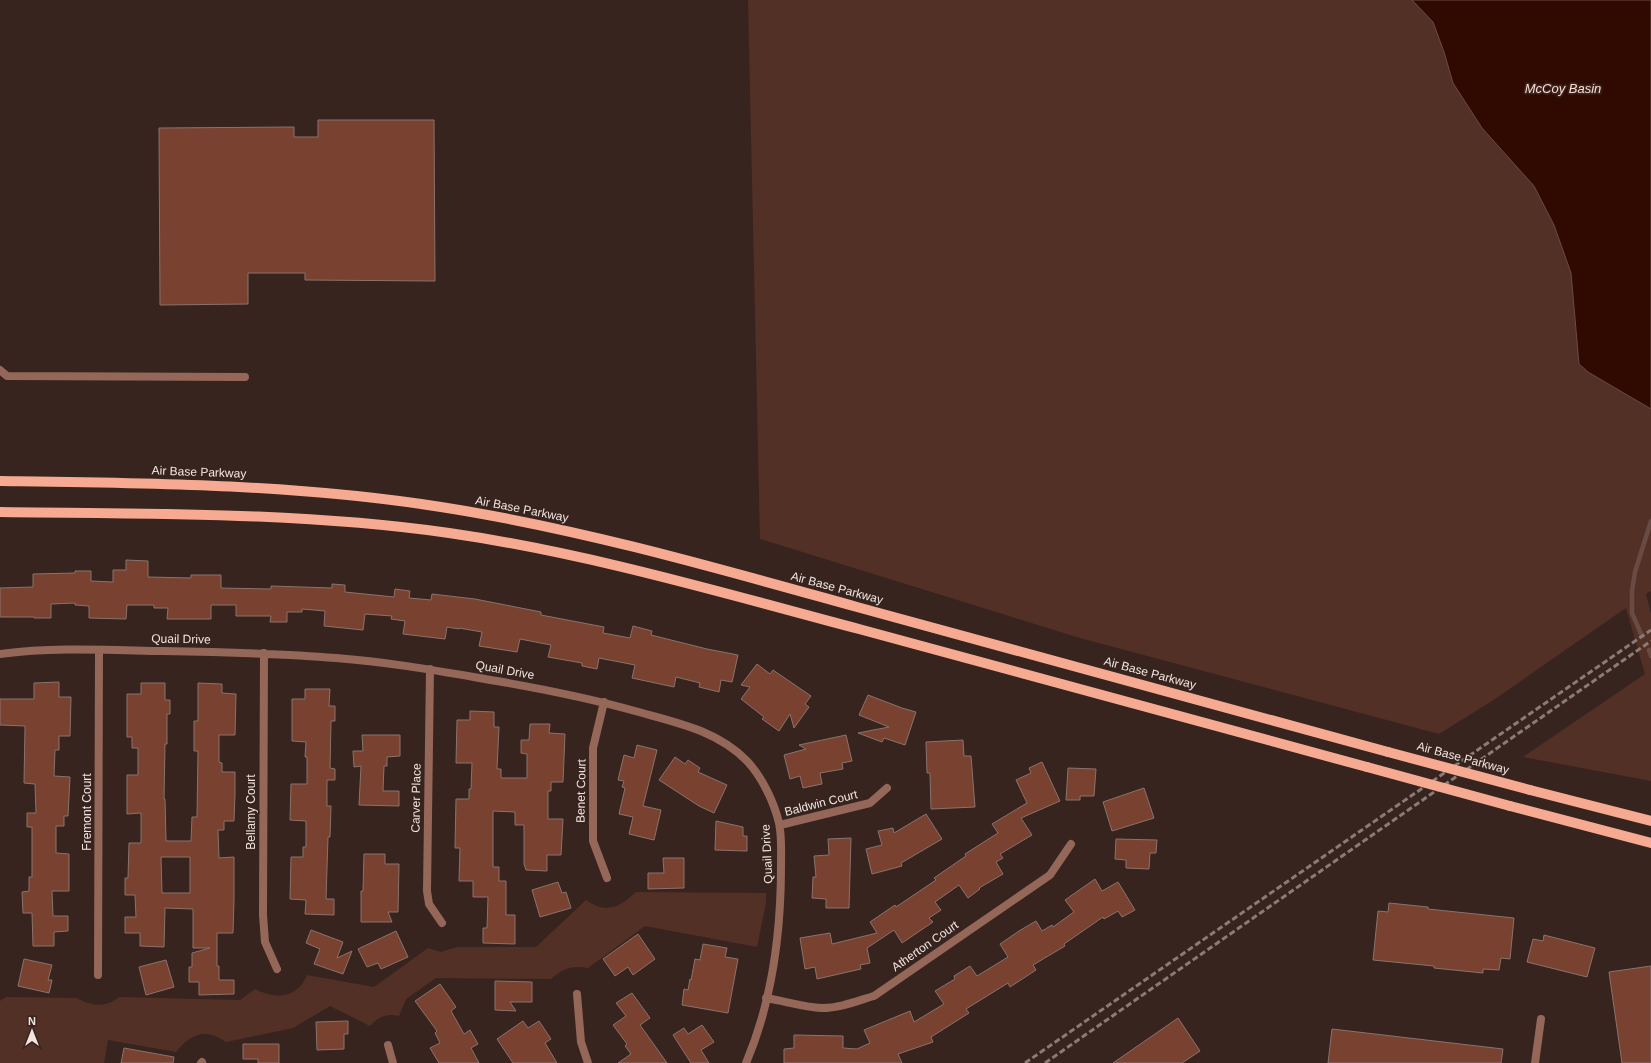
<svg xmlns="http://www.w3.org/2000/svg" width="1651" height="1063" font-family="Helvetica,sans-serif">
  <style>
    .green { fill: #533025 }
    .water { fill: #300a01; stroke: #6a4b44 }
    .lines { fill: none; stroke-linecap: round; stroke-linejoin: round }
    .stream { stroke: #6a4b44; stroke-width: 4.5 }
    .building { fill: #784130; stroke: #8a736c; fill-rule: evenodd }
    .minor { stroke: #956759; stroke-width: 8 }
    .primary { stroke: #f6aa92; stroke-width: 10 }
    .rail { stroke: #8b7b76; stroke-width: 3; stroke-dasharray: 6 3; stroke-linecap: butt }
    .primary-bridge { stroke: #f6aa92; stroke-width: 10 }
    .labels { text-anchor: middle; stroke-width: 3.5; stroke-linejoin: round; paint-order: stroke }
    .street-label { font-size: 12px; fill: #f1e4e0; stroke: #37241e }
    .water-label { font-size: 13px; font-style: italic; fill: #fed9cd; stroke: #37241e }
  </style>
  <rect width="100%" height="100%" fill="#37241e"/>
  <path class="green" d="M 748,0 L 1412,0 L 1433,22 L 1444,52 L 1453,83 L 1482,128 L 1534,186 L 1554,225 L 1571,273 L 1574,300 L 1588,372 L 1651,409 L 1651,591 L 1646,594 L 1651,614 L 1651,781 L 1523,757 L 1645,674 L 1626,608 L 1495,699 L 1439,734 L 1080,638 L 760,539 Z
    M 636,892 L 766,893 L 766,903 L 757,947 L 645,926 L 588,968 C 573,965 563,968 551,979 L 436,978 L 406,999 L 399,1016 C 387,1013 378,1017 370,1026 L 330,1006 L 293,1028 L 226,1042 C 206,1028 191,1033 176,1052 L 108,1040 L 104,1063 L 0,1063 L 0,1001 L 6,997 L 77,998 C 90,1006 107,1008 119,997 L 240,1000 L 255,989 C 276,1000 298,998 307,975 L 374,987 L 428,948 L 441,952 L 457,947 L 536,947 L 586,900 C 606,914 619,908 636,892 Z"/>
  <path class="water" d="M 1412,0 L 1651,0 L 1651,409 L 1588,372 L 1579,364 L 1571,273 L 1554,225 L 1534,186 L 1482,128 L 1453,83 L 1444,52 L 1433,22 Z"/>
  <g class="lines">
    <path class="stream" d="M 1642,636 L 1632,613 L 1632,591 L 1635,572 L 1651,521
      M 1649,650 L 1651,656"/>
  </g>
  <path class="building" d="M 318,120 L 434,120 L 435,281 L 305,280 L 305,273 L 248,273 L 248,304 L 160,305 L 159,128 L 294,127 L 294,137 L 318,137 Z
    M 126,560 L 148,561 L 148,577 L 191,578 L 191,575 L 221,575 L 221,588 L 271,589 L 271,586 L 332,588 L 332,584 L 345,585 L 345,592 L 394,597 L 395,589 L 410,591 L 409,598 L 431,600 L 432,594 L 475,599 L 541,612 L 541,615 L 604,627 L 603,633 L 630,638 L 633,626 L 652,631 L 651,635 L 707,649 L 738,655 L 732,682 L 721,680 L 719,692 L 699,687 L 700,683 L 676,677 L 674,687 L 632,678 L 635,665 L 599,658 L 597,669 L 582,666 L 582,663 L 548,657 L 551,645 L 520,639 L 517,652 L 479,646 L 482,632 L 459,628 L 459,629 L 447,627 L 445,639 L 403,634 L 405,621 L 391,619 L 392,616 L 365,614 L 363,630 L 324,626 L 325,611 L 302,609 L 302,612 L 287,612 L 287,622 L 270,622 L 271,616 L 236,616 L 236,605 L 211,605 L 211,619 L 167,619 L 168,608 L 154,608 L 154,605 L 127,605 L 126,619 L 89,618 L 89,606 L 75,605 L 75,603 L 51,604 L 51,618 L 34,618 L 34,617 L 0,617 L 0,588 L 33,587 L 33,574 L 75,573 L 75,571 L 91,571 L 91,581 L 113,582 L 113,570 L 126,570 Z
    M 757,664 L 770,674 L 773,670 L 811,696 L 805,704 L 809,707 L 794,728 L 790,714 L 779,731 L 762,719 L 764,717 L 741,699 L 750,687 L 741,685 Z
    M 59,682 L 59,697 L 71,697 L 70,736 L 59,736 L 59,750 L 55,750 L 54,776 L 70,777 L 68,816 L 64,816 L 64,826 L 56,826 L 56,853 L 69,854 L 69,891 L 52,891 L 53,916 L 68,916 L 68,931 L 54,932 L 54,946 L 33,946 L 32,913 L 23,913 L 22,892 L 29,891 L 29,877 L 32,877 L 32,827 L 27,827 L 27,813 L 36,813 L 35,784 L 24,783 L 25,726 L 0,725 L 0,699 L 34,699 L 34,683 Z
    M 141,683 L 165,683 L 165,700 L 170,700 L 170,714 L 167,714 L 167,744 L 165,744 L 164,799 L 165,799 L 166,841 L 191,841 L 192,817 L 197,817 L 198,751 L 194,751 L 194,721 L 198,721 L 198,683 L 222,684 L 222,693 L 236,694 L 235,735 L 219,735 L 219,762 L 222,763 L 222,772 L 235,772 L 235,794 L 234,821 L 224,821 L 224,830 L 218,830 L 219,858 L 234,857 L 234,900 L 233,933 L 217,933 L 217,966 L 219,966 L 219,980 L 234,980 L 234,994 L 199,995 L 199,982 L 189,982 L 189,967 L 192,967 L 192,953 L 210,948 L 193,948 L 193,909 L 165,908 L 164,947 L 140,946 L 140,933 L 125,933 L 125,917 L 136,917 L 135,895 L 125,895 L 125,878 L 128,878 L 129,843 L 141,843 L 141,813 L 127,814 L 127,775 L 138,775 L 138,748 L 132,748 L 132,737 L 127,737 L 127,694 L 141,694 ZM 161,857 L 190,857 L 190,893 L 162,893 Z
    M 305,689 L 330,689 L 329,706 L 335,706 L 335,721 L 331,721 L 330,768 L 335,769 L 335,780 L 327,780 L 327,806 L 331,806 L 330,837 L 328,837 L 326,899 L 334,899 L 334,915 L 305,914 L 306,900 L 290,899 L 291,857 L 303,857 L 303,847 L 306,847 L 306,821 L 290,820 L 291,784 L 307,784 L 307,757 L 305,757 L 306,742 L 292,741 L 292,699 L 305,699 Z
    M 868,695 L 902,708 L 916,712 L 905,745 L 884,738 L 882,742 L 858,733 L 889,727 L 859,715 Z
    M 470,711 L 494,712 L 494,727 L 499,727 L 497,769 L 501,769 L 501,778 L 527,778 L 527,754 L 521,753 L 521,740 L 529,740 L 530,724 L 550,724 L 549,733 L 565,734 L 563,782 L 551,782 L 551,791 L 548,791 L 548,819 L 563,819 L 561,855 L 547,855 L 547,871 L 526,870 L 524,864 L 524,825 L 515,825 L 515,812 L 493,811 L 493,867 L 499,867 L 499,881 L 506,881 L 506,915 L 515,915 L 515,944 L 483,943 L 483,928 L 487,928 L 488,897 L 473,897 L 473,881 L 459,881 L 460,848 L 455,848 L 456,799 L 469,799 L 469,789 L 471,789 L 472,763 L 456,763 L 457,720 L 470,720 Z
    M 362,735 L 400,735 L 400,756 L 387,757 L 387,766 L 384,766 L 383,791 L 399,791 L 399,806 L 359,805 L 361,766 L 354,767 L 353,751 L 363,751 Z
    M 846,735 L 852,761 L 842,763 L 843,769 L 820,773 L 822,784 L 803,788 L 800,776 L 790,779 L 784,755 L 806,749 L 799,745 Z
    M 963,740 L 964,756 L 971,756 L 975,807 L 931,809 L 930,773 L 927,773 L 926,742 Z
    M 637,745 L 657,750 L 643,806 L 661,810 L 654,840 L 629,834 L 633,817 L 619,814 L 625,788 L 622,787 L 624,781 L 618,780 L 624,755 L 634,758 Z
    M 675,757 L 685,764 L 688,760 L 700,768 L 698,772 L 727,785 L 714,813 L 699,806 L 659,780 Z
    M 1042,762 L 1060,801 L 1021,818 L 1032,835 L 1000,854 L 1003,858 L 996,862 L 1003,874 L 979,888 L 980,889 L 968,898 L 959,885 L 935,902 L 941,910 L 929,918 L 933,922 L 902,943 L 894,930 L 867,948 L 870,963 L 860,965 L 861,969 L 817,979 L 815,967 L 805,969 L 800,938 L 830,933 L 832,944 L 877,933 L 870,922 L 895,905 L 896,907 L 936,880 L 934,878 L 966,856 L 965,854 L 998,833 L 992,824 L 1027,803 L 1016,780 L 1031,773 L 1029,768 Z
    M 1068,768 L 1096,769 L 1094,796 L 1080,796 L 1080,800 L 1066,800 Z
    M 1144,788 L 1154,818 L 1112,831 L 1103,802 Z
    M 926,814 L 942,839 L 901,863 L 902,866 L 872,874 L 866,849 L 882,845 L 878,831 L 893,828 L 894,833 Z
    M 716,821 L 743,827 L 743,836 L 747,836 L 747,851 L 715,850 Z
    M 851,838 L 849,908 L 826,908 L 826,899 L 812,898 L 813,877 L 816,877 L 814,856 L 829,855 L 828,839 Z
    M 1116,839 L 1157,840 L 1156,853 L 1150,853 L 1149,869 L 1126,868 L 1126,860 L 1115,859 Z
    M 364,854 L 385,854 L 385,864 L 399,864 L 398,912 L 388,912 L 392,922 L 361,922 L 361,891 L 363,891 Z
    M 663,858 L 684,858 L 684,888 L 648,889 L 648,873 L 664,873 Z
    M 1095,879 L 1102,891 L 1118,882 L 1135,910 L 1122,917 L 1118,911 L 1104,919 L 1103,917 L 1064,944 L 1065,946 L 1033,965 L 1036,970 L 1010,987 L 1008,983 L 966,1009 L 969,1013 L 931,1037 L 933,1042 L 898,1054 L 902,1063 L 784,1063 L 784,1049 L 794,1048 L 794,1035 L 843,1036 L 843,1048 L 857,1049 L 870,1043 L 864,1030 L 910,1011 L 914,1022 L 944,1004 L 935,991 L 955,979 L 954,976 L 970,966 L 977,976 L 1008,957 L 1000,944 L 1019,931 L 1036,921 L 1042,931 L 1052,925 L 1053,927 L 1074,912 L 1065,900 Z
    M 558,882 L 562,893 L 566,892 L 571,908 L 540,917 L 532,890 Z
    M 1389,903 L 1428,907 L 1428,909 L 1514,918 L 1510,959 L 1501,958 L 1499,970 L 1483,969 L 1483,973 L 1434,968 L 1434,966 L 1373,960 L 1378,911 L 1388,912 Z
    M 311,930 L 343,942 L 337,958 L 352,951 L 343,974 L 314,964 L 320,949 L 306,943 Z
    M 396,931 L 408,957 L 381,969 L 378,963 L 367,967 L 358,949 Z
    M 638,934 L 655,959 L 633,975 L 628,967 L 615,976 L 603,959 Z
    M 1544,935 L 1595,948 L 1587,977 L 1527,962 L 1533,939 L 1543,941 Z
    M 703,944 L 727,948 L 725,957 L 738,959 L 728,1013 L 682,1005 L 684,989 L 688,990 L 690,979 L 691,980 L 695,959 L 700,960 Z
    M 24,959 L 52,965 L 48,980 L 52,980 L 49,993 L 18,986 Z
    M 166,960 L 174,987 L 146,995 L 139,967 Z
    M 1651,966 L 1651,1063 L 1622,1063 L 1609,972 Z
    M 495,981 L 532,982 L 532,1002 L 510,1002 L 516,1011 L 495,1010 Z
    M 440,984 L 456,1007 L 451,1011 L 464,1034 L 470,1030 L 478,1044 L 471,1048 L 479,1063 L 439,1063 L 430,1048 L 440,1043 L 435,1033 L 437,1031 L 415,1001 Z
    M 632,993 L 650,1018 L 640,1025 L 667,1063 L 618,1063 L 631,1054 L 625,1046 L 627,1044 L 613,1025 L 626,1016 L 616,1003 Z
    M 1178,1018 L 1200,1051 L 1182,1063 L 1113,1063 Z
    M 348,1021 L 348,1034 L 344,1034 L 344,1049 L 317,1050 L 316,1022 Z
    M 523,1021 L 528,1028 L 539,1021 L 551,1039 L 545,1043 L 557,1063 L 513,1063 L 497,1039 Z
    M 702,1025 L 714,1042 L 701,1050 L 709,1063 L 691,1063 L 673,1035 L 684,1028 L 688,1034 Z
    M 1332,1029 L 1503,1049 L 1501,1063 L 1328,1063 Z
    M 243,1044 L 279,1044 L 279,1063 L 258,1063 L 258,1059 L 243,1059 Z
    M 124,1048 L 174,1057 L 173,1063 L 121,1063 Z"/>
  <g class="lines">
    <path class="minor" d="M 0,370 L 7,376 L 245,377
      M 264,653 L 263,915 L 265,942 L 277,969
      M 0,654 C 54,647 108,650 162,651 C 220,652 278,653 336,658 C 390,662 444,672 497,681 C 543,689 589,698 635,711 C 674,722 717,730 747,761 C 762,777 774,802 779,823 C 782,837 781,852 781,866 C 781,932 772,1002 746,1063
      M 430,669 L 427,891 L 429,904 L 442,923
      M 604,702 L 593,748 L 593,841 L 607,878
      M 780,825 L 870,803 L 887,788
      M 98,975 L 99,650
      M 577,994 L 581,1042 L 588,1063
      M 766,998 C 785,1001 803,1007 822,1008 C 840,1008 857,1001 874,996 L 1050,875 L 1071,844
      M 388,1045 L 393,1063
      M 201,1063 L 202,1062
      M 1535,1063 L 1541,1019"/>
    <path class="primary" d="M 0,481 C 149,483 294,484 441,507 C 582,529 720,569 857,607 C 1034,655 1211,703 1388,752
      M 0,512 C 150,514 300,512 449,533 C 588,553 723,593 859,629 C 1028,675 1197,722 1367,767
      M 1530,790 L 1651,821
      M 1510,806 L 1651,843"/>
    <path class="rail" d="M 1025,1063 L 1651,630
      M 1045,1063 L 1651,641"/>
    <path class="primary-bridge" d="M 1388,752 L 1530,790
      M 1367,767 L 1510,806"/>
  </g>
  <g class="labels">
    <g class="street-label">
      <text transform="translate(199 472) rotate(2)" y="4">Air Base Parkway</text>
      <text transform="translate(522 509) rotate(11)" y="4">Air Base Parkway</text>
      <text transform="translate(837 588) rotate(15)" y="4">Air Base Parkway</text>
      <text transform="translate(181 639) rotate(1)" y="4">Quail Drive</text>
      <text transform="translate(505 670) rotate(10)" y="4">Quail Drive</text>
      <text transform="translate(1150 673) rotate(15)" y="4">Air Base Parkway</text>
      <text transform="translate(1463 758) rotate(15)" y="4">Air Base Parkway</text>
      <text transform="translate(581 791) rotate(-89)" y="4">Benet Court</text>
      <text transform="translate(416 798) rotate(-89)" y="4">Carver Place</text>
      <text transform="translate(821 803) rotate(-14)" y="4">Baldwin Court</text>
      <text transform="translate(87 812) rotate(-90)" y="4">Fremont Court</text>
      <text transform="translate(251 812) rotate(-90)" y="4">Bellamy Court</text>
      <text transform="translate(767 854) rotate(-93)" y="4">Quail Drive</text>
      <text transform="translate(925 946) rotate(-35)" y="4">Atherton Court</text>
    </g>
    <g class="water-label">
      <text x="1563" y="93">McCoy Basin</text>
    </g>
  </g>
  <g transform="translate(32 1031)" stroke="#37241e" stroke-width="3" paint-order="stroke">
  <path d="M0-3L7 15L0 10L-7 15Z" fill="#f1e4e0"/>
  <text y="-6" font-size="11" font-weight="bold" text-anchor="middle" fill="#f1e4e0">N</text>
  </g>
</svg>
